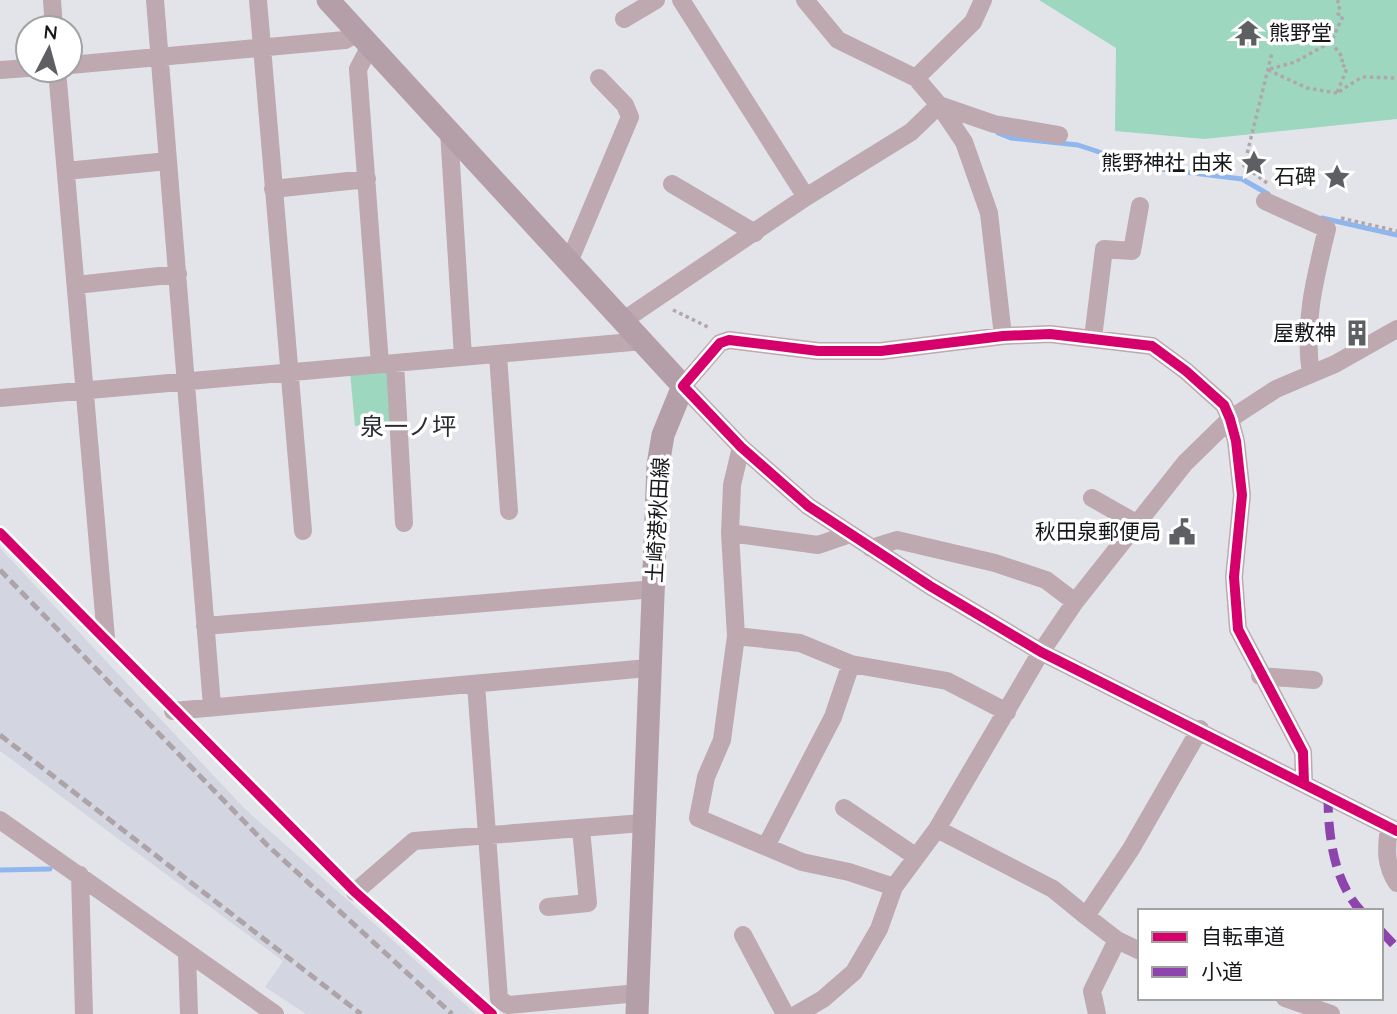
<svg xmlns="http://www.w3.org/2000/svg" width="1397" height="1014" font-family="Quicksand,'Noto Sans JP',sans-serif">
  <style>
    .built { fill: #d3d6e1 }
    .green { fill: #9dd7c0 }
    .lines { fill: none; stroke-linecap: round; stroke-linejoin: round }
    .stream { stroke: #90b6ee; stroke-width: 5 }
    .path { stroke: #b0a6ab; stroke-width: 3.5; stroke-dasharray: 3.5 3.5; stroke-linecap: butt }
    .minor { stroke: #bda9af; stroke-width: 18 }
    .major { stroke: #b49ea7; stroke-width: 23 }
    .rail { stroke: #ada3a8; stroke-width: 5; stroke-dasharray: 10 5; stroke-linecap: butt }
    .quiet { stroke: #8e44ad; stroke-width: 9; stroke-dasharray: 18 9; stroke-linecap: butt }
    .cycleway-casing { stroke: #fff; stroke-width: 15 }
    .cycleway { stroke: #d6006c; stroke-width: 10 }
    .labels { text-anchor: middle; stroke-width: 7; stroke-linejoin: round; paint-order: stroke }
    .poi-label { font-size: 21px; fill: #16171a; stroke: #fff; text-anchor: end }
    .street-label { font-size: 21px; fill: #16171a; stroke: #fff }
    .quarter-label { font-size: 24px; fill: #2b2c33; stroke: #fff }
  </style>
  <rect width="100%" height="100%" fill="#e3e4e9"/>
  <path class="built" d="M 0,548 L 245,809 L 476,1014 L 306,1014 L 265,987 L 283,961 L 0,751 Z"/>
  <path class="green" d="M 1039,0 L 1397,0 L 1397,119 L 1204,139 L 1115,131 L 1116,48 Z
    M 389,369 L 394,423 L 355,426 L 350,372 Z"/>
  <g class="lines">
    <path class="stream" d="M 998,133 L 1011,138 L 1078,145 L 1144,167 L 1242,179 L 1268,194
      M 1322,218 L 1397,235
      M 0,870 L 50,869"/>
    <path class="path" d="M 1337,0 L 1340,5 L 1338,14 L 1343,16 L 1331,42 L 1343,58 L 1341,64 L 1347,68 L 1337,93 L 1362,77 L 1397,78
      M 1270,69 L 1295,62 L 1331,42
      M 1268,70 L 1307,88 L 1337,93
      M 1267,183 L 1244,166 L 1272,53
      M 1341,218 L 1397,231
      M 673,310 L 710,328
      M 0,533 L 87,620
      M 117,650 L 161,699
      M 189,727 L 342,880
      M 368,904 L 482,1006"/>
    <path class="minor" d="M 52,0 L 54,28
      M 155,0 L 212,706
      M 258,0 L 303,531
      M 681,0 L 806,197
      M 624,19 L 656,0
      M 370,46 L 358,69 L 380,364
      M 70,65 L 345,40 L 358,33
      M 0,70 L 28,68
      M 57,70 L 106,638
      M 916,78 L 973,22 L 983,0
      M 449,131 L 463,357
      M 66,171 L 168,161
      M 672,184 L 755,233
      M 273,189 L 367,179
      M 1265,201 L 1327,229 C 1315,278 1303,324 1311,374
      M 569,262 L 630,117 L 625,105 L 599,78
      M 76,285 L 178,274
      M 624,320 L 806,197 L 911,132 L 939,105 L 916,78 L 838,40 L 805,0
      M 1003,336 L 989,213 L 964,142 L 939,105 L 994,124 L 1059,135
      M 1093,338 L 1104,249 L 1132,251 L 1140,206
      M 498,355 L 509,511
      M 395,363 L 404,523
      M 0,398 L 643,341
      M 741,447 L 732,485 L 730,533 L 736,636 L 722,740 L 706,777 L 698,818 L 802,862 L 849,872 L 894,887
      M 1092,498 L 1136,523
      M 730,533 L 818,545 L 850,534
      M 871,548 L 897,540 L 995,563 L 1046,580 L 1075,602
      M 205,626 L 655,589
      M 736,636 L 800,643 L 851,664 L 947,681 L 1007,712
      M 1260,676 L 1314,680
      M 476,684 L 499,999 L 508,1005 L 638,993
      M 173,711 L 648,668
      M 1304,783 L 1303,752 L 1238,629 L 1234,577 L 1242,495 L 1236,441 L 1230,419 L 1224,405 L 1186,371 L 1152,346 L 1050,334 L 1003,336 L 881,351 L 818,351 L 729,340 L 720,343 L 683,386 L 741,447 L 808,506 L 930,586 L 1041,652 L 1397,831
      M 844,808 L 915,856
      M 0,820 L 275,1014
      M 1389,828 C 1386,849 1385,865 1397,883
      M 937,829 L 1053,889 L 1086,916
      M 766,846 L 833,717 L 851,664
      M 80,875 L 84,1014
      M 355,892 L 414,841 L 643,823
      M 548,907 L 588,903 L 581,829
      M 743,935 L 785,1014
      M 1140,951 L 1117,940 L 1086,916 L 1131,849 L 1200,729
      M 187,953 L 189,1014
      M 1285,998 L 1331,1014
      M 797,1014 L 823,999 L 854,972 L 879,929 L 894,887 L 937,829 L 1041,652 L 1075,602 L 1185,463 L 1230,419 L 1276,389 L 1335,364 L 1397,329
      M 1097,1014 L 1092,991 L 1117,940"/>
    <path class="major" d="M 328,0 L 683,386 L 663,435 L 658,465 L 637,1014"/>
    <path class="rail" d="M 0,570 L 266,844 L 452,1014
      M 0,735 L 361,1014"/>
    <path class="quiet" d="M 1328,795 C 1328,833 1333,881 1361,911
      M 1381,931 L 1397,948"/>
    <g class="cycleway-casing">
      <path id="cycleway" d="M 0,533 L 355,892 L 492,1014
        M 1304,783 L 1303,752 L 1238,629 L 1234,577 L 1242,495 L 1236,441 L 1230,419 L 1224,405 L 1186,371 L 1152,346 L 1050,334 L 1003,336 L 881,351 L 818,351 L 729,340 L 720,343 L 683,386 L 741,447 L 808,506 L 930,586 L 1041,652 L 1397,831"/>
    </g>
    <use href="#cycleway" class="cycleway"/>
  </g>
  <defs>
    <g id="temple-bare" transform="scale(2.1)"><path d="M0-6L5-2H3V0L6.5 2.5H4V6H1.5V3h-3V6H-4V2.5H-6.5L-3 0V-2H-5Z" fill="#5e5f62" stroke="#fff" stroke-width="2.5" paint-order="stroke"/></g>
    <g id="sight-bare" transform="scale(2.1)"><path d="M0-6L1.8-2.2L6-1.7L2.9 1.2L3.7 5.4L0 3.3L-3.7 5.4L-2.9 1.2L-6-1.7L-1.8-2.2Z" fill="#5e5f62" stroke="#fff" stroke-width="2.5" paint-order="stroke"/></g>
    <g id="building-bare" transform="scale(2.1)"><path d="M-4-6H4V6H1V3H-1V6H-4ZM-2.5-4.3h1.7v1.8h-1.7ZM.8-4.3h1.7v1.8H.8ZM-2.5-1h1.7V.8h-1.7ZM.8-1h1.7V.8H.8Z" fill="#5e5f62" stroke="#fff" stroke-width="2.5" paint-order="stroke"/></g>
    <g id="civic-bare" transform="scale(2.1)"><path d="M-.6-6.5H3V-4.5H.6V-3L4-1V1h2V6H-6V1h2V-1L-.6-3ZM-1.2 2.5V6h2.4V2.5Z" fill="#5e5f62" stroke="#fff" stroke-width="2.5" paint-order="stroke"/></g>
  </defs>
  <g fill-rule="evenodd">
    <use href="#temple-bare" x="1248" y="33"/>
    <use href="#sight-bare" x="1254" y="163"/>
    <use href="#sight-bare" x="1337" y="177"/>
    <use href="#building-bare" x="1357" y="333"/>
    <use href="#civic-bare" x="1182" y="532"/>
  </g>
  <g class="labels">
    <g class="poi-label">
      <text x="1269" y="40" text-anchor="start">熊野堂</text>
      <text x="1233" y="170">熊野神社 由来</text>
      <text x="1316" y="184">石碑</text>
      <text x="1336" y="340">屋敷神</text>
      <text x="1161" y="539">秋田泉郵便局</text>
    </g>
    <g class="street-label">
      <text transform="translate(658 520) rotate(-87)" y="7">土崎港秋田線</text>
    </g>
    <g class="quarter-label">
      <text x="408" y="435">泉一ノ坪</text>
    </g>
  </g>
  <rect x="1138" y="909" width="245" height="91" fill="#ffffff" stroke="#a2a2a3" stroke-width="2"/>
  <rect x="1152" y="932" width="35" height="10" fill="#d6006c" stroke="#a2a2a3" stroke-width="2"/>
  <text x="1201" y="944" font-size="21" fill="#16171a">自転車道</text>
  <rect x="1152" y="967" width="35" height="10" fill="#8e44ad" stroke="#a2a2a3" stroke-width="2"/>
  <text x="1201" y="979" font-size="21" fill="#16171a">小道</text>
  <g transform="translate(49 49) rotate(6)"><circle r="33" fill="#ffffff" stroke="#a2a2a3" stroke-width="2"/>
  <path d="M0-5L12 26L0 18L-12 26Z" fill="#5e5f62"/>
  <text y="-10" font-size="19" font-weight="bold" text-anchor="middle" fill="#16171a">N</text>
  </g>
</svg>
